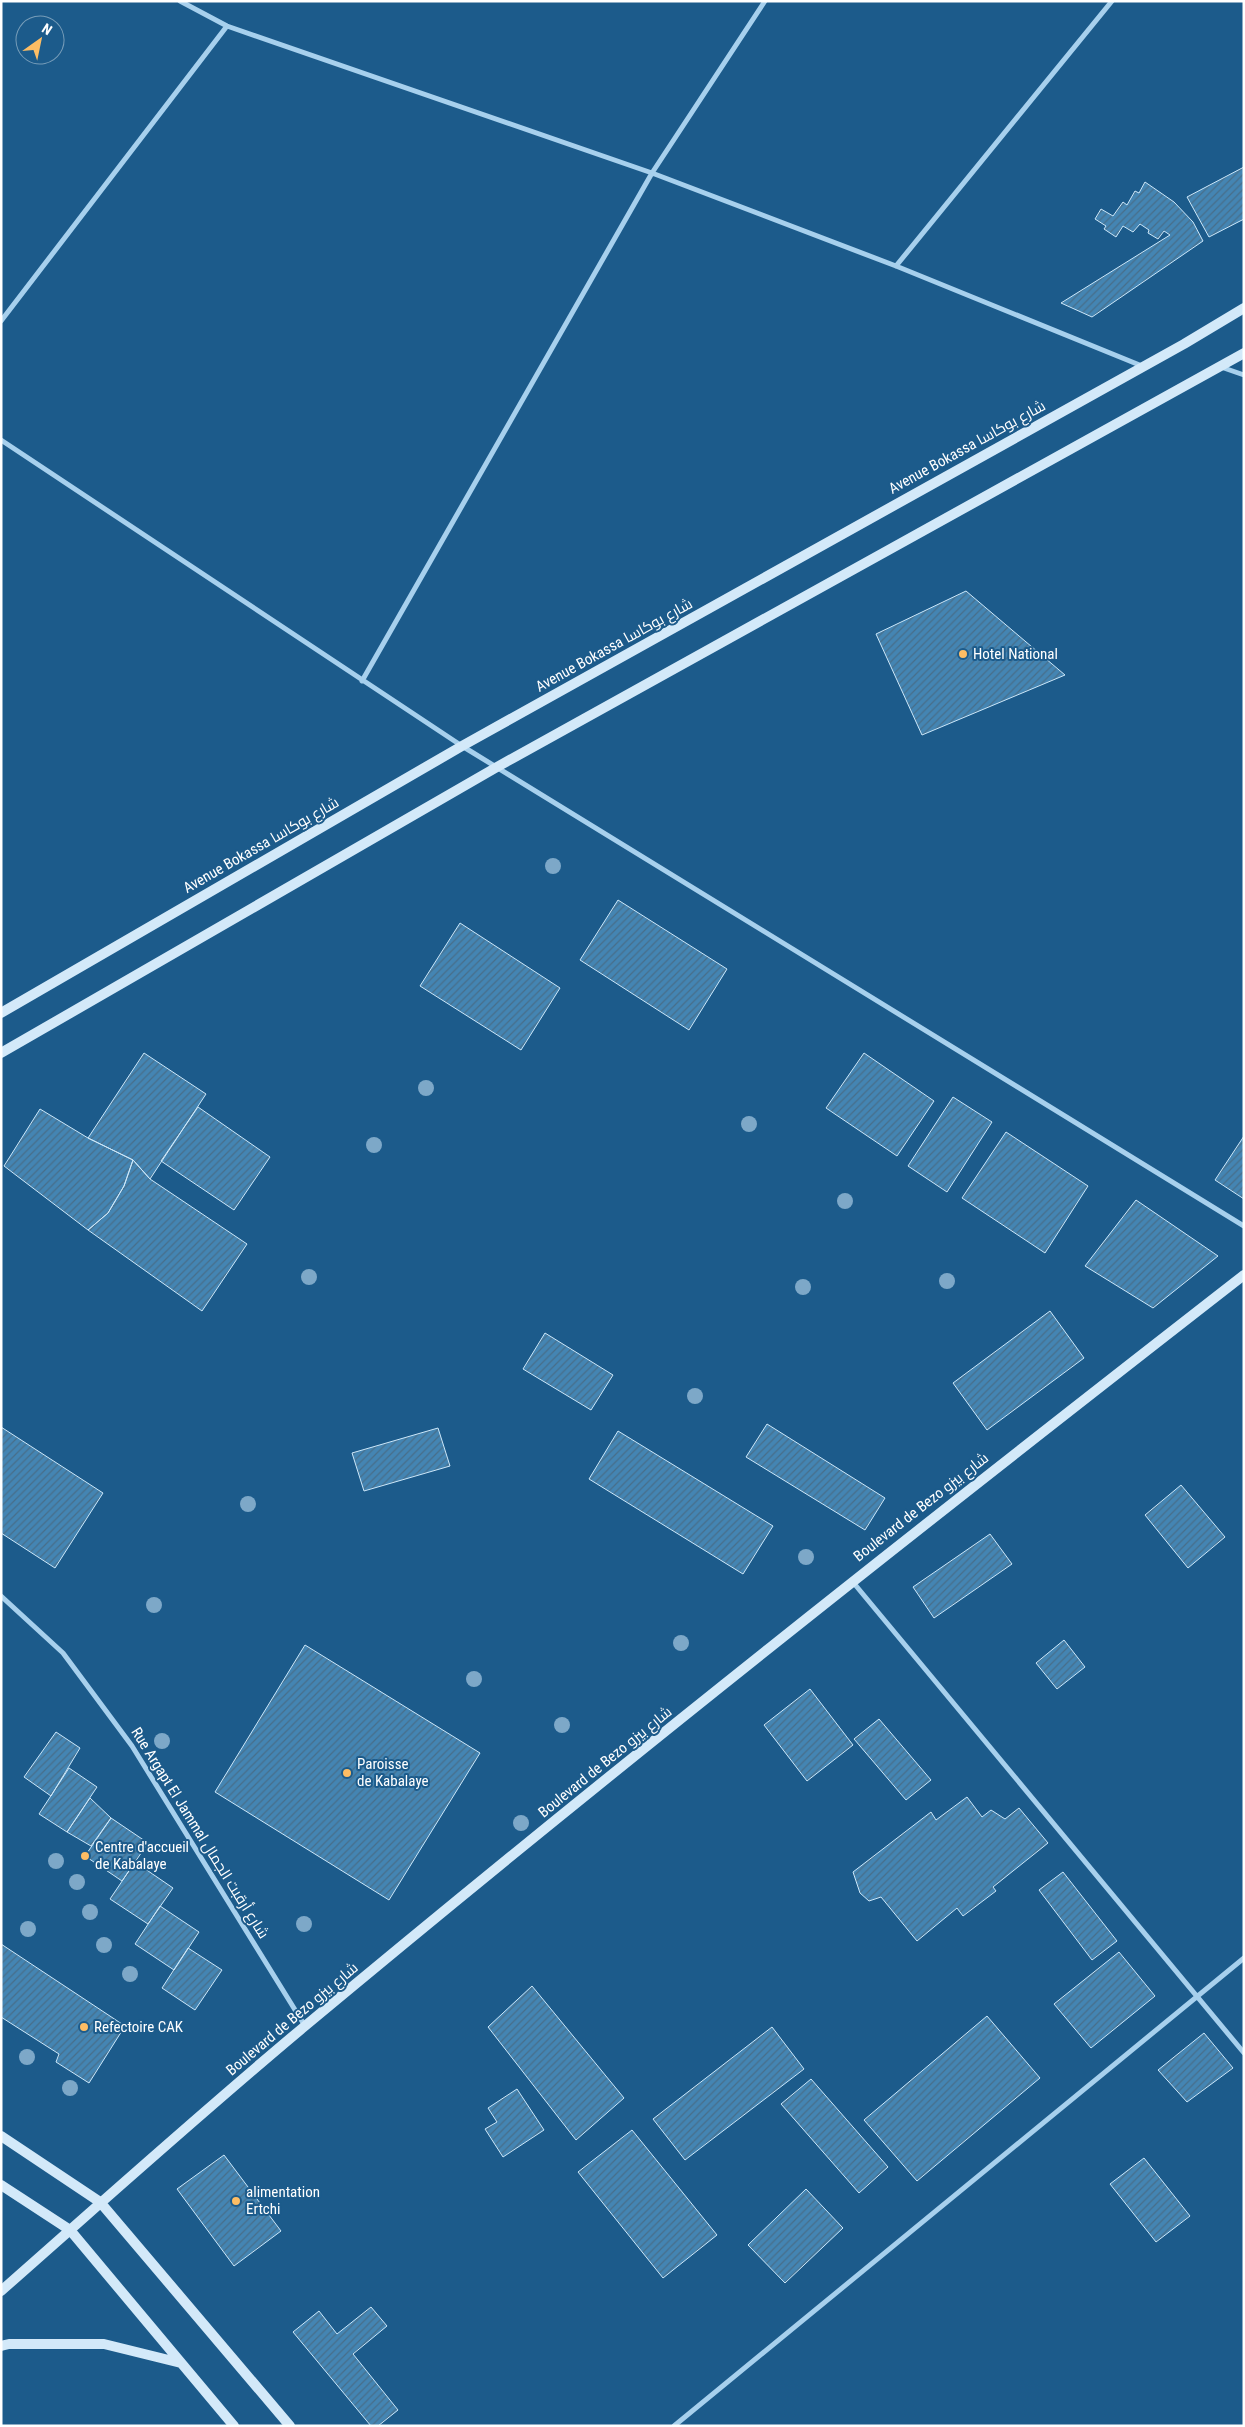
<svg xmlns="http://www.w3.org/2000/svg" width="1245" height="2427" font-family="'Roboto Condensed',Cairo,sans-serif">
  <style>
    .building { fill: url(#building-hatch); stroke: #cce7f9 }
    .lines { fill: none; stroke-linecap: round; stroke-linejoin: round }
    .street { stroke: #a7d0ed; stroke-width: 5 }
    .secondary { stroke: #d3e9f9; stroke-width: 10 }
    .tree { fill: #7da8c8 }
    .poi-dot { fill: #fdbd64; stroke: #1c5b8b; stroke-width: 2 }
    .labels { text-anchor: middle; stroke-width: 4; stroke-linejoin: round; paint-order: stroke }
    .street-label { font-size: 15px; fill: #fff; stroke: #1c5b8b }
    .poi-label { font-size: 15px; fill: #fff; stroke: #1c5b8b; text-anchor: start }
  </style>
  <defs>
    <pattern id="building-hatch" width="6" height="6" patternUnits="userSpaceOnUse" patternTransform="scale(1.25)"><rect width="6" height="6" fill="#4485b3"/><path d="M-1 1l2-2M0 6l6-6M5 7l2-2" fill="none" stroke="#476e8a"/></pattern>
  </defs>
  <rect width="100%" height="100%" fill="#1c5b8b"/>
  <path class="building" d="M 1244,167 L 1244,219 L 1209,237 L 1187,197 Z
    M 1145,182 L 1174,202 L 1193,222 L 1203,241 L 1092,317 L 1061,303 L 1170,235 L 1164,231 L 1158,239 L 1148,233 L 1149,230 L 1140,224 L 1133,232 L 1123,226 L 1116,237 L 1104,229 L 1106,226 L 1095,219 L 1101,209 L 1113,216 L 1123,202 L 1127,205 L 1135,191 L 1139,193 Z
    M 966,591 L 1065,675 L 922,735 L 876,634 Z
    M 618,900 L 727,969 L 689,1030 L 580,960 Z
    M 460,923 L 560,988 L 521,1050 L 420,986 Z
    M 144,1053 L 206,1094 L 150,1179 L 133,1160 L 88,1138 Z
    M 864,1053 L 934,1101 L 897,1156 L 826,1108 Z
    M 953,1097 L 992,1122 L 947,1192 L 908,1166 Z
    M 198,1107 L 270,1157 L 234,1210 L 161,1161 Z
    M 40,1109 L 88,1138 L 133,1160 L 124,1186 L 108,1213 L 88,1230 L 4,1166 Z
    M 1006,1132 L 1088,1186 L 1045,1253 L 962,1198 Z
    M 1244,1136 L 1244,1199 L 1215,1180 Z
    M 133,1160 L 150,1179 L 247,1244 L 202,1311 L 88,1230 L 108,1213 L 124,1186 Z
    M 1136,1200 L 1218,1256 L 1153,1308 L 1085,1266 Z
    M 1050,1311 L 1084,1358 L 987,1430 L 953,1383 Z
    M 545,1333 L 613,1375 L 591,1410 L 523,1369 Z
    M 767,1424 L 885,1498 L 865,1530 L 746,1457 Z
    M 1,1427 L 103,1493 L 55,1568 L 1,1533 Z
    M 438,1428 L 450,1466 L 364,1491 L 352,1453 Z
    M 618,1431 L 773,1526 L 743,1574 L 589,1479 Z
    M 1181,1485 L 1225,1537 L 1188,1568 L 1145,1515 Z
    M 990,1534 L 1012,1564 L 934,1618 L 913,1587 Z
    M 1064,1640 L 1085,1667 L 1057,1689 L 1036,1663 Z
    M 305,1645 L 480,1753 L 389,1900 L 215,1792 Z
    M 810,1689 L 853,1745 L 807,1781 L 764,1725 Z
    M 879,1719 L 931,1780 L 906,1800 L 854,1739 Z
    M 56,1732 L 80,1748 L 51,1796 L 24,1777 Z
    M 69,1768 L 97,1787 L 67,1832 L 39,1814 Z
    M 967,1797 L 982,1817 L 991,1810 L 1005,1819 L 1019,1808 L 1048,1843 L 993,1887 L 996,1891 L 963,1916 L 957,1908 L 917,1941 L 881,1897 L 869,1901 L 860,1893 L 853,1872 L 931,1812 L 936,1820 Z
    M 90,1798 L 111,1818 L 91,1846 L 67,1832 Z
    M 111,1818 L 148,1843 L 122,1881 L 85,1856 Z
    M 135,1862 L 173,1888 L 148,1924 L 110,1899 Z
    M 1063,1872 L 1117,1941 L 1092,1960 L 1039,1890 Z
    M 160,1906 L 199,1932 L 174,1970 L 135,1944 Z
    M 1,1944 L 125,2026 L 89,2083 L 56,2062 L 59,2054 L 1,2017 Z
    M 188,1948 L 222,1970 L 195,2010 L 162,1988 Z
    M 1119,1952 L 1155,1996 L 1091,2048 L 1054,2004 Z
    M 532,1986 L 624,2098 L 576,2140 L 488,2027 Z
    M 987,2016 L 1040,2078 L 917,2181 L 864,2120 Z
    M 772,2027 L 804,2069 L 685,2160 L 653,2119 Z
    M 1204,2033 L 1233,2068 L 1187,2102 L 1158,2070 Z
    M 811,2079 L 888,2167 L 859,2193 L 781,2104 Z
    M 517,2089 L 544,2130 L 503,2157 L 485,2129 L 497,2122 L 488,2108 Z
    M 632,2130 L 717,2235 L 663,2278 L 578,2172 Z
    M 224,2155 L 281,2231 L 234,2266 L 177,2189 Z
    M 1144,2158 L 1190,2216 L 1156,2242 L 1110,2184 Z
    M 806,2189 L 843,2228 L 785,2283 L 748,2245 Z
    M 371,2307 L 387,2326 L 353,2354 L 398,2410 L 378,2426 L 371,2426 L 293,2332 L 319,2311 L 337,2334 Z"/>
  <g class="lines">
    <path class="street" d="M 180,1 L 227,26 L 652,173 L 896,266 L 1142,366
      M 896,266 L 1112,1
      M 1,321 L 227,26
      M 1221,367 L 1244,375
      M 1,440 L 462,746 L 1244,1226
      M 362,681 L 652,173 L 765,1
      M 852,1581 L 1244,2053
      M 1,1596 L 63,1653 L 132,1746 L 305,2026
      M 674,2426 L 1244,1958"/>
    <path class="secondary" d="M 1,1013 L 462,746 L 1184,344 L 1244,308
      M 1,1053 L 497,767 L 1244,353
      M 1,2136 L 100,2202 L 290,2426
      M 1,2185 L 70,2230 L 234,2426
      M 1,2291 C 102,2202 202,2112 305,2026 C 613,1769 928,1521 1244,1275
      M 1,2346 L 9,2344 L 104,2344 L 181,2363"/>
  </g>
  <g class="tree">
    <circle cx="553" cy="866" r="8"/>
    <circle cx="426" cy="1088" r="8"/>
    <circle cx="749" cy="1124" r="8"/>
    <circle cx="374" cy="1145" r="8"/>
    <circle cx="845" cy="1201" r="8"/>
    <circle cx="309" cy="1277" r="8"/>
    <circle cx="947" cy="1281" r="8"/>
    <circle cx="803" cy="1287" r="8"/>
    <circle cx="695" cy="1396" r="8"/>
    <circle cx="248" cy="1504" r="8"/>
    <circle cx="806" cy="1557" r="8"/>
    <circle cx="154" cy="1605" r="8"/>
    <circle cx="681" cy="1643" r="8"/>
    <circle cx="474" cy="1679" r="8"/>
    <circle cx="562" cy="1725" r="8"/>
    <circle cx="162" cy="1741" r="8"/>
    <circle cx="521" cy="1823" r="8"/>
    <circle cx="56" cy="1861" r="8"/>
    <circle cx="77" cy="1882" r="8"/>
    <circle cx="90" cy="1912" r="8"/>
    <circle cx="304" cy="1924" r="8"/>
    <circle cx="28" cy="1929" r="8"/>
    <circle cx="104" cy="1945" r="8"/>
    <circle cx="130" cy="1974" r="8"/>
    <circle cx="27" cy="2057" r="8"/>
    <circle cx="70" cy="2088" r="8"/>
  </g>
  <g class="poi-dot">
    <circle cx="963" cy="654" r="5"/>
    <circle cx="347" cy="1773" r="5"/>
    <circle cx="85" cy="1856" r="5"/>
    <circle cx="84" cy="2027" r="5"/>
    <circle cx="236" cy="2201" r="5"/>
  </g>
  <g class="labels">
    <g class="street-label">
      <text transform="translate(967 447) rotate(-29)" y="5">Avenue Bokassa شارع بوكاسا</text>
      <text transform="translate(614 645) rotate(-29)" y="5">Avenue Bokassa شارع بوكاسا</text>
      <text transform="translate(261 845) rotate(-30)" y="5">Avenue Bokassa شارع بوكاسا</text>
      <text transform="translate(921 1507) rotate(-38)" y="5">Boulevard de Bezo شارع بيزو</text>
      <text transform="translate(605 1762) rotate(-39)" y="5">Boulevard de Bezo شارع بيزو</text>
      <text transform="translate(200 1833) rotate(58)" y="5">Rue Argapt El Jammal شارع أرقبت الجمال</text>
      <text transform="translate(292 2019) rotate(-40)" y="5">Boulevard de Bezo شارع بيزو</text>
    </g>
    <g class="poi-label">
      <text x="973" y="659">Hotel National</text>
      <text x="357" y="1769">Paroisse<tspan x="357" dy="17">de Kabalaye</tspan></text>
      <text x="95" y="1852">Centre d'accueil<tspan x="95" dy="17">de Kabalaye</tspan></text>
      <text x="94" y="2032">Refectoire CAK</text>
      <text x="246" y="2197">alimentation<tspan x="246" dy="17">Ertchi</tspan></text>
    </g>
  </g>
  <rect width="1245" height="2427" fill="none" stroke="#ffffff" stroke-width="5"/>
  <g transform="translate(40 40) rotate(33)"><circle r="24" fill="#1c5b8b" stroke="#779db9"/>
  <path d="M0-4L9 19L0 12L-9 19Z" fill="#fdbd64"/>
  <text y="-8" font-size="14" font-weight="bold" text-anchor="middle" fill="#ffffff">N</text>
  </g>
</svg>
